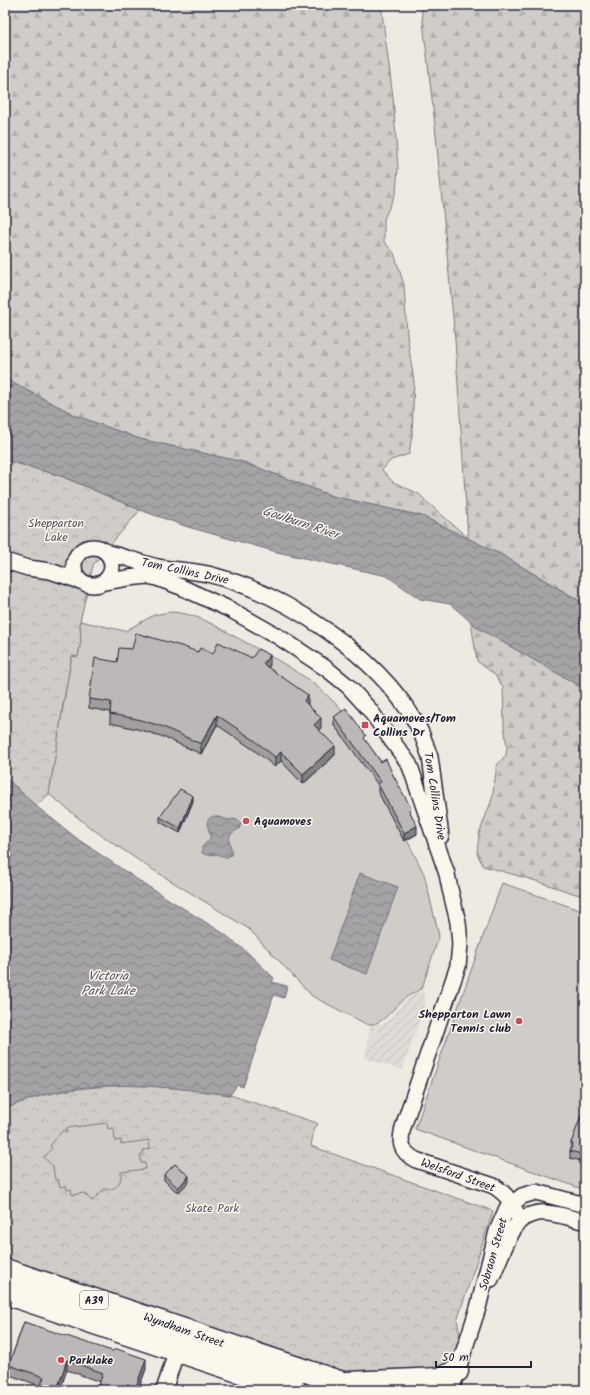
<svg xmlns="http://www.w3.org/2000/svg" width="590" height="1395" font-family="Kalam,sans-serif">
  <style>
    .industrial { fill: url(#industrial-furrows) }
    .forest { fill: url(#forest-firs); stroke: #797882 }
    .park { fill: url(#park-crowns); stroke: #797882 }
    .pitch { fill: #d0cdc9; stroke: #797882 }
    .water { fill: url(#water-waves); stroke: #716f7c }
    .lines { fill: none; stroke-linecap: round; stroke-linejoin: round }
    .minor-casing { stroke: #22223b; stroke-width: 18 }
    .trunk-casing { stroke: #22223b; stroke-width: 25 }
    .minor { stroke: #fbf7ec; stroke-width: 15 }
    .trunk { stroke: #fbf7ec; stroke-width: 22 }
    .wall { fill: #a29e9e; stroke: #22223b }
    .shaded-wall { fill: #848181; stroke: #22223b }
    .building { fill: #bcb8b8; stroke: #22223b }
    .poi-dot { fill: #d1495b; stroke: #fbf7ec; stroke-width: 1.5 }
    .labels { text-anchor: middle; stroke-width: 3; stroke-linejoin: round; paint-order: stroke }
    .shield { fill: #fbf7ec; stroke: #636270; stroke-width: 1 }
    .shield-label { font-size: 11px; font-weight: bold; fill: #22223b }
    .park-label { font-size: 12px; fill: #565566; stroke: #fbf7ec }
    .street-label { font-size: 12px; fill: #22223b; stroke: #fbf7ec }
    .poi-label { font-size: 12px; font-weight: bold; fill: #22223b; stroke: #fbf7ec; text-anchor: start }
    .water-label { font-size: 13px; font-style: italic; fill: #575666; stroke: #fbf7ec }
  </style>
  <defs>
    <pattern id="industrial-furrows" width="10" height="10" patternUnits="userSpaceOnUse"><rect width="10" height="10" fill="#dfdbd5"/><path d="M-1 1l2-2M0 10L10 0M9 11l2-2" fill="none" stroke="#bfbcb8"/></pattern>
    <pattern id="forest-firs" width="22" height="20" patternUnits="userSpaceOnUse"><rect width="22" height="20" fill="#d0cdc9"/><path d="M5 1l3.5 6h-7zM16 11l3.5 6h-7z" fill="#b2b0ae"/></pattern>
    <pattern id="park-crowns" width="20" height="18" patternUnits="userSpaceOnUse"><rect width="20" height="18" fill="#d0cdc9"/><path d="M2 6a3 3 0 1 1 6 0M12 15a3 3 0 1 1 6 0" fill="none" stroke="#b2b0ae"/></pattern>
    <pattern id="water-waves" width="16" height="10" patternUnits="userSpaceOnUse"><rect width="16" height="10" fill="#a6a3a7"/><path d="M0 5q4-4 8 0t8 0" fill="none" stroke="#878489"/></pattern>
  </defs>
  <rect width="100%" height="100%" fill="#eeeae2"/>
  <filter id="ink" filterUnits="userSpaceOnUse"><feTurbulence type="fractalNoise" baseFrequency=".025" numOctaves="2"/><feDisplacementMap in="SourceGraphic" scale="8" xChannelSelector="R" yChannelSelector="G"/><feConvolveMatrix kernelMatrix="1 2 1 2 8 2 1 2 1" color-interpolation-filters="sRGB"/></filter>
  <g filter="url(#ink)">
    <path class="industrial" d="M 423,990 L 426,1002 L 402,1070 L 365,1058 L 370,1027 L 387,1022 L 409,997 Z"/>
    <path class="forest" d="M 5,5 L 381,5 L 393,97 L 398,168 L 396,192 L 384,219 L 384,242 L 394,253 L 404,285 L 407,335 L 414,382 L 412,435 L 409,454 L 391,460 L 382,470 L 393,482 L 419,494 L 426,501 L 468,538 L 455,339 L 435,125 L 421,5 L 585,5 L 585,604 L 502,555 L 422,516 L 332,496 L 243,462 L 140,439 L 77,416 L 5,379 Z
      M 471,622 L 478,628 L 585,689 L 585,897 L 533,880 L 483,866 L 477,853 L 479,834 L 492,799 L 497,765 L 506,755 L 507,748 L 504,725 L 503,687 L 494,674 L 477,661 Z"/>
    <path class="park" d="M 5,460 L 61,476 L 140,510 L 93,565 L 80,621 L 81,641 L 78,657 L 72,656 L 63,705 L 58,741 L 49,794 L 36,806 L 5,777 Z
      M 131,1085 L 181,1088 L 230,1095 L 314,1122 L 318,1124 L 314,1129 L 311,1146 L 493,1211 L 457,1321 C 464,1340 454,1355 442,1369 L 357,1374 L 302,1360 L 208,1327 L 5,1258 L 5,1109 C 45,1090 88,1087 131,1085 Z"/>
    <path class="pitch" d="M 170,612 C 198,613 219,628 243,641 C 281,662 318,680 346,716 L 409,817 L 417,834 L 407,840 L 424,874 L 439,936 L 422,988 C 418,991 413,993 408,996 C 394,1005 386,1024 368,1025 L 312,996 L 249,929 L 147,866 L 101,835 L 87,825 L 49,794 C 57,748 63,702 72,656 L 78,657 L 81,641 L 80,621 L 125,631 L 154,615 Z
      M 502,883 L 585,912 L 585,1190 L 415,1129 Z
      M 107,1123 L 108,1129 L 114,1128 L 115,1141 L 121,1140 L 121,1144 L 149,1140 L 150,1149 L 143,1150 L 143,1154 L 140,1155 L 141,1163 L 145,1163 L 146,1169 L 121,1172 C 122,1183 116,1191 104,1189 L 92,1201 L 84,1193 L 72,1195 L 71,1189 L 67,1190 L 66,1186 L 60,1187 L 58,1179 L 55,1180 L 53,1167 L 54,1167 L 44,1158 L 52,1148 L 50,1146 L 63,1130 L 67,1133 L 66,1128 Z"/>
    <path class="water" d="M 5,379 L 77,416 L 140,439 L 243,462 L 332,496 L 422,516 L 502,555 L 585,604 L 585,689 L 478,628 L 450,604 L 420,599 L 387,576 L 277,552 L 188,527 L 140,510 L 61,476 L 5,460 Z
      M 5,777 L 36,806 L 79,840 L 144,884 L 223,933 L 248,953 L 274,978 L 272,982 L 287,986 L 284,998 L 274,995 L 243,1087 L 237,1085 L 230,1095 C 156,1085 75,1075 5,1109 Z
      M 214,816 L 229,820 L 236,819 L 241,823 L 239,829 C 222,837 233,842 231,855 L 225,858 L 217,854 L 206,855 L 202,853 L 202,847 L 210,839 C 211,830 201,820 214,816 Z
      M 360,873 L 398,887 L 367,974 L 329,960 Z"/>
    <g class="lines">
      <g class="minor-casing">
        <path id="minor" d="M74 566a19 19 0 1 1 38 0a19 19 0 1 1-38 0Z
          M 108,553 C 125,557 141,563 158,567 C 177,571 196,570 215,576 C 287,595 376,655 415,721 C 422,732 426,745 430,757 L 441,836
          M 5,561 L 28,568 L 50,571 L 80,581
          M 104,582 L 128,578 L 148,576 L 157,578 L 181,587 L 231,610 L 279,637 L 327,669 L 348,686 L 369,709 L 409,764 L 411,769 L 447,874 L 450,889 L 458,922 L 460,944 L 458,966 L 404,1124 C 399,1141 399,1151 416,1160 L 494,1186 C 509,1196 513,1204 520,1221
          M 491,1279 C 498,1264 509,1231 520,1221 C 526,1215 538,1212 546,1213 C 559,1214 572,1218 585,1222
          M 164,1390 L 177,1350
          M 451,1390 L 478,1308 L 497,1231 L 507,1208 L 522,1196 L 536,1192 L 585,1205"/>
      </g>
      <g class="trunk-casing">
        <path id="trunk" d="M 5,1270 L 363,1390
          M 5,1293 L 295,1390
          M 347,1383 L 440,1379 L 457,1371"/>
      </g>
      <use href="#minor" class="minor"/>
      <use href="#trunk" class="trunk"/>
    </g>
    <path class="wall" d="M 132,649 L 198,652 L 213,654 L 252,658 L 270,665 L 268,668 L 308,705 L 321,728 L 319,730 L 335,755 L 303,784 L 281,761 L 275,767 L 254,750 L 217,725 L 201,754 L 161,736 L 137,729 L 110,723 L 110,712 L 89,708 L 89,699 L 117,662 Z
      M 334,717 L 366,741 L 381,762 L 392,773 L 411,814 L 417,834 L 404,841 L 378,792 L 378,785 L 334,725 Z
      M 193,801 L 180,833 L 160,822 L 160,817 Z
      M 585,1114 L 585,1162 L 570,1158 L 570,1151 L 571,1148 L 571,1143 Z
      M 164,1175 L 189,1182 L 178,1193 L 164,1180 Z
      M 24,1322 L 146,1369 L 138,1390 L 97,1390 L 100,1382 L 67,1370 L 41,1386 L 9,1375 L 9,1365 Z"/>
    <path class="shaded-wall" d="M 270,655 L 270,665 L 263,674 L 263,664 Z
      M 308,695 L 308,705 L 304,711 L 304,701 Z
      M 217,715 L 217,725 L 201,754 L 201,744 Z
      M 321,718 L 321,728 L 314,735 L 314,725 Z
      M 335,746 L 335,755 L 303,784 L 303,774 Z
      M 281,752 L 281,761 L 275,767 L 275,757 Z
      M 193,796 L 193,801 L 180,833 L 180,828 Z
      M 417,826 L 417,834 L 404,841 L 404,833 Z
      M 189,1176 L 189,1182 L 178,1193 L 178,1188 Z
      M 146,1359 L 146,1369 L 138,1390 L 135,1390 Z
      M 67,1360 L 67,1370 L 60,1390 L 57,1390 Z"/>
    <path class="building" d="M 136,633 L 181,646 L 198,652 L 200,648 L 213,654 L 218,642 L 252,658 L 258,649 L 270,655 L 263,664 L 308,695 L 304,701 L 321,718 L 314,725 L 335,746 L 303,774 L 281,752 L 275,757 L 254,740 L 217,715 L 201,744 L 161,726 L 137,719 L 110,714 L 111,702 L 89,699 L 95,658 L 117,662 L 119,648 L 132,649 Z
      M 346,708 L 366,736 L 364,738 L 381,762 L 386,759 L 392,773 L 411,808 L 409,810 L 417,826 L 404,833 L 378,784 L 381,782 L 334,717 Z
      M 180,789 L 193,796 L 180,828 L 160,817 Z
      M 582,1113 L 585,1114 L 585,1155 L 570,1151 L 573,1144 L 571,1143 Z
      M 175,1164 L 189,1176 L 178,1188 L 164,1175 Z
      M 24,1322 L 112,1351 L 117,1349 L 146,1359 L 135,1390 L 97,1390 L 103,1373 L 67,1360 L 57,1390 L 39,1390 L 44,1377 L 9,1365 Z"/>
  </g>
  <g class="poi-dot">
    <rect x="361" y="721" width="8" height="8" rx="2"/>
    <circle cx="246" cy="821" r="4"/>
    <circle cx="519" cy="1021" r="4"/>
    <circle cx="61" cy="1360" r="4"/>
  </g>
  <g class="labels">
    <rect class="shield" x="80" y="1291" width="28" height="18" rx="3"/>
    <g class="shield-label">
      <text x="94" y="1304">A39</text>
    </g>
    <g class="park-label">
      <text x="56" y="527">Shepparton<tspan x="56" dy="14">Lake</tspan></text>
      <text x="212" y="1212">Skate Park</text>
    </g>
    <g class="street-label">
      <text transform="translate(185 571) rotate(12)" y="4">Tom Collins Drive</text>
      <text transform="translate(435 796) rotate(81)" y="4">Tom Collins Drive</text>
      <text transform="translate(458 1175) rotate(20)" y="4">Welsford Street</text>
      <text transform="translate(493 1254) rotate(-74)" y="4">Sobraon Street</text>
      <text transform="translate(184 1330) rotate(19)" y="4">Wyndham Street</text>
    </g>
    <g class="poi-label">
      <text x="373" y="722">Aquamoves/Tom<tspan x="373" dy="14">Collins Dr</tspan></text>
      <text x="254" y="825">Aquamoves</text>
      <text x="511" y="1018" text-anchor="end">Shepparton Lawn<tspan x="511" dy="14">Tennis club</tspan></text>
      <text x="69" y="1364">Parklake</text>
    </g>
    <g class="water-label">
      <text transform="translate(301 522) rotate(18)" y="5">Goulburn River</text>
      <text x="108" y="980">Victoria<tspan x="108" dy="15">Park Lake</tspan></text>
    </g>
  </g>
  <rect width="590" height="1395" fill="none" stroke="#fbf7ec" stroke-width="20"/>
  <rect x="10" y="10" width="570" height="1375" fill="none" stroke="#22223b" stroke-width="1.5" filter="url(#ink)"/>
  <path d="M436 1361v6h95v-6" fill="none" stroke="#22223b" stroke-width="2"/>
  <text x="442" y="1361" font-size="12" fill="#22223b" stroke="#fbf7ec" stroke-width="3" paint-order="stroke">50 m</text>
</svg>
